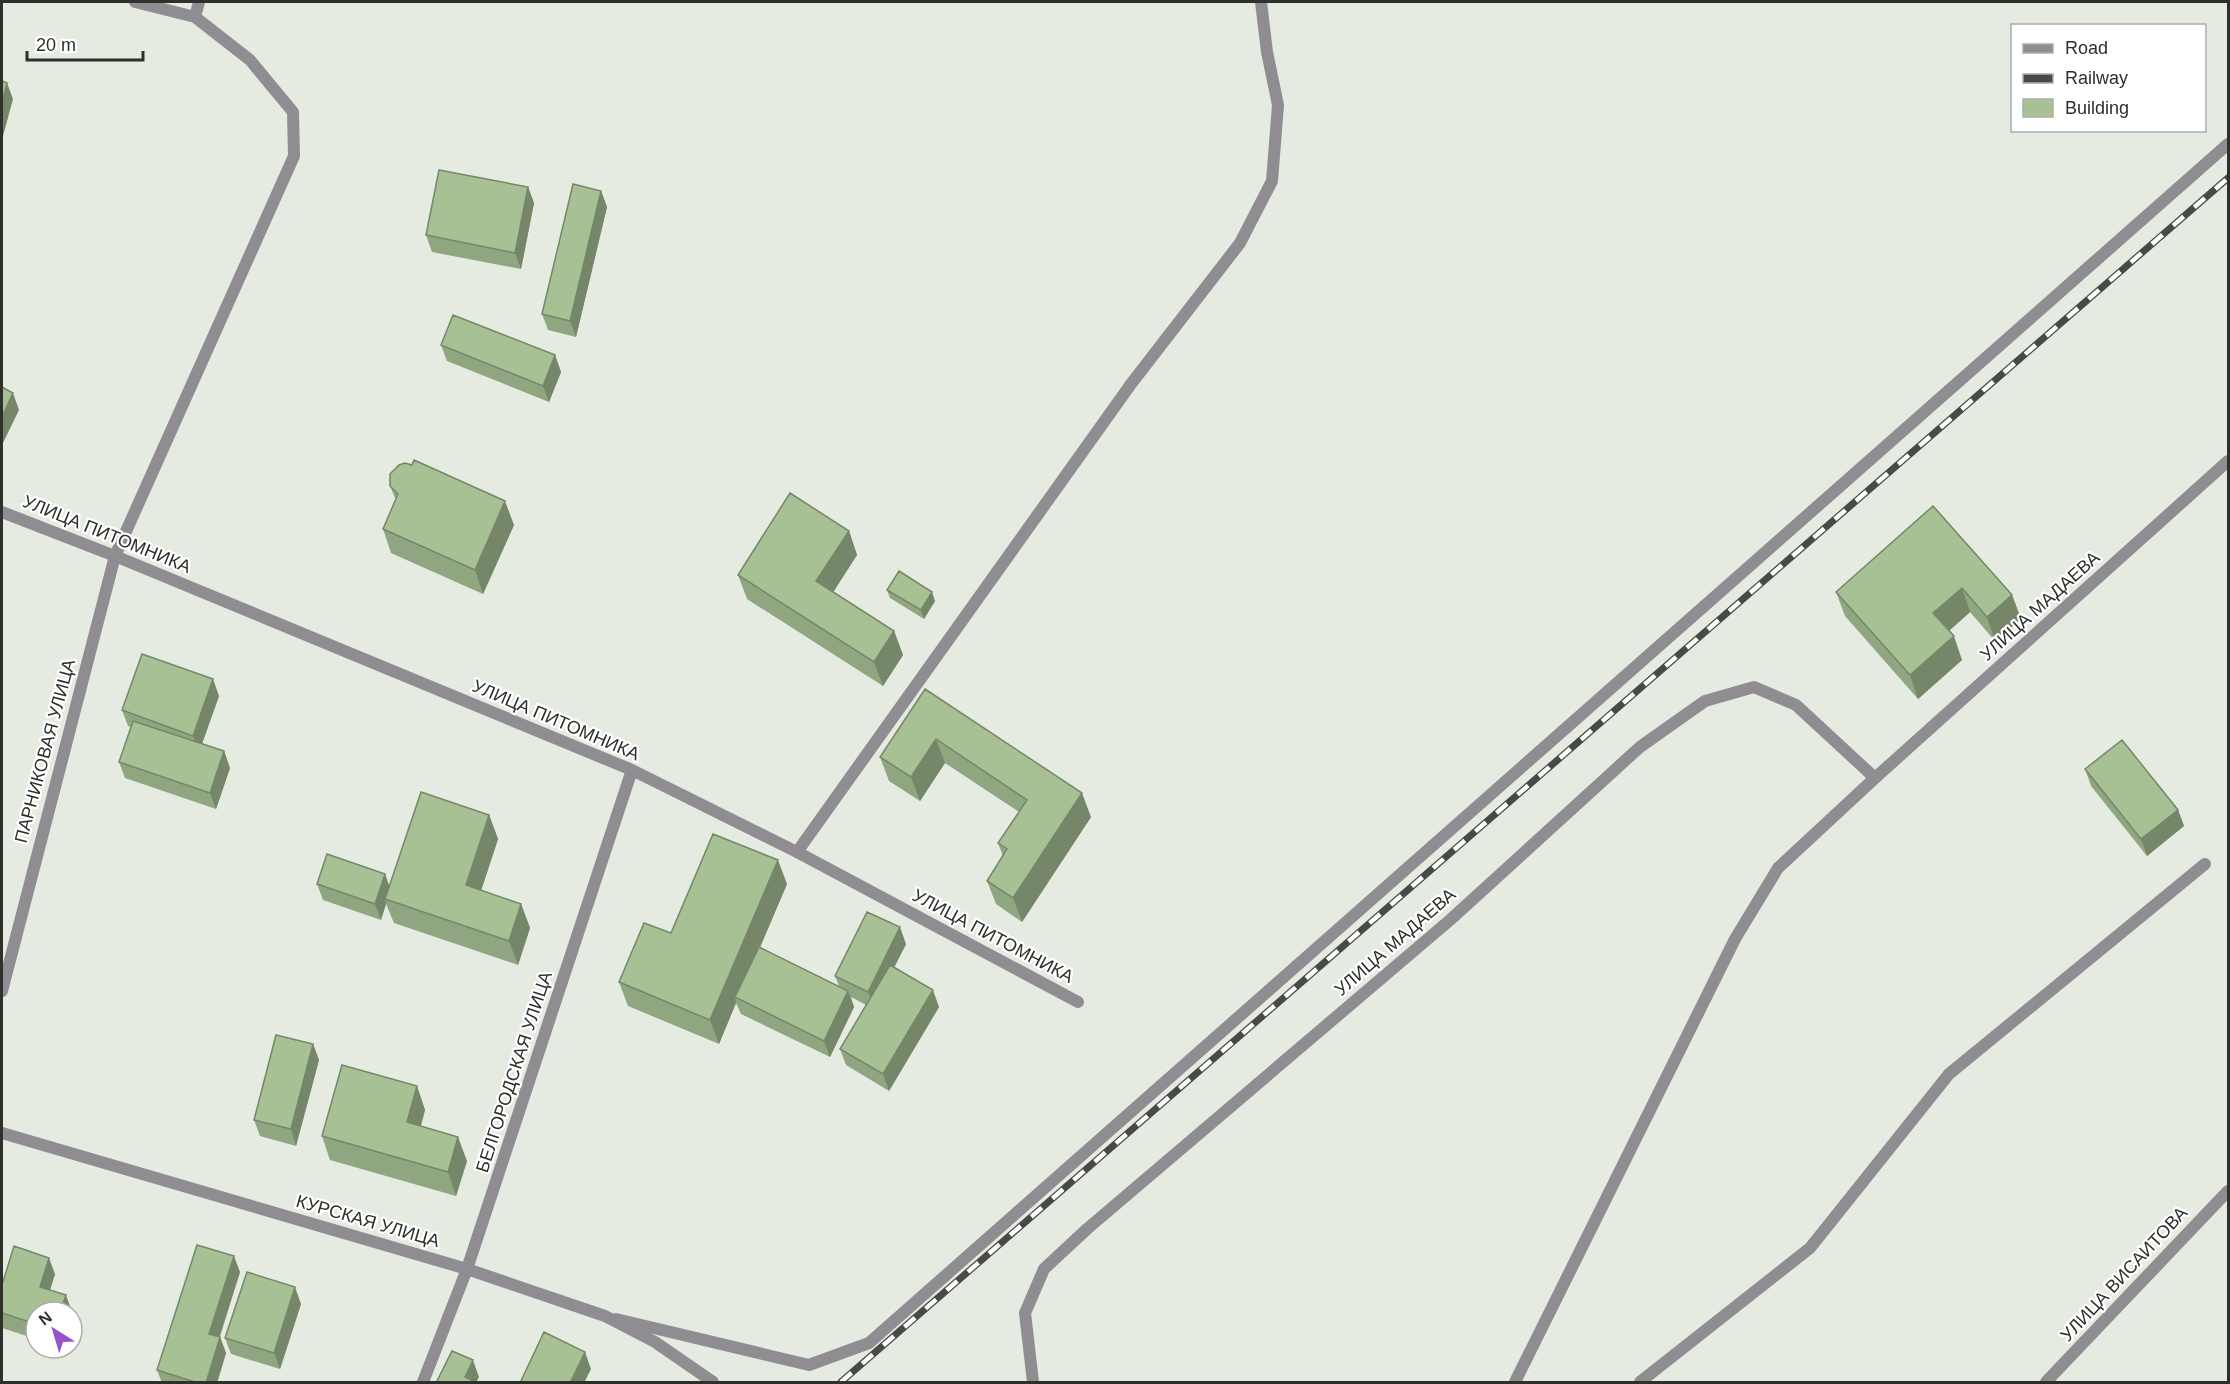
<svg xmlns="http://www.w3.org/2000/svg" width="2230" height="1384" font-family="Arial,sans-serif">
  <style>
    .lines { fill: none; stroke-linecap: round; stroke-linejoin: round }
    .service { stroke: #8f8d91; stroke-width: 12 }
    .minor { stroke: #8f8d91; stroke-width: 12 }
    .tertiary { stroke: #8f8d91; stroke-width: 12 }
    .rail-casing { stroke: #484a45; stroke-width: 7 }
    .rail { stroke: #fff; stroke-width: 4.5; stroke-dasharray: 14; stroke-linecap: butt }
    .wall { fill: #90a680 }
    .shaded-wall { fill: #758768 }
    .building { fill: #a7c195; stroke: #758768; stroke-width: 1.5 }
    .labels { text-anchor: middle; stroke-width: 4.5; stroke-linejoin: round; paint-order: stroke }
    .street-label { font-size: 18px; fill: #2e302c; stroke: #fff }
  </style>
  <rect width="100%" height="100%" fill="#e5ebe1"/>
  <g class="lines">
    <path class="service" d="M 797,852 L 1131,384 L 1240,243 L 1272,181 L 1278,105 L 1267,52 L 1261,2"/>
    <path class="minor" d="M 195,17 L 199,2
      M 2,512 L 115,556 L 632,770 L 797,852 L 1078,1002
      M 2,991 L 115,556 L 294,156 L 293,112 L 250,60 L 195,17 L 135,2
      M 616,1319 L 809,1365 L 869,1343 L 2228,144
      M 423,1382 L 467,1269 L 632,770
      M 1033,1382 L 1025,1313 L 1044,1269 L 1087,1229 L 1450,920 L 1640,747 L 1705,701 L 1754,687 L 1796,705 L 1875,778
      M 1515,1382 L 1735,939 L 1778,868 L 1875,778 L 2228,461
      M 1640,1382 L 1810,1248 L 1949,1074 L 2205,864
      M 2046,1382 L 2228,1191"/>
    <path class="tertiary" d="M 2,1133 L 467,1269 L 605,1316 L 655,1342 L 713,1382"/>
    <g class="rail-casing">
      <path id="rail" d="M 841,1382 L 2228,178"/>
    </g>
    <use href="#rail" class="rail"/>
  </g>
  <path class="wall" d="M 528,187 L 534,203 L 521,269 L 432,252 L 426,235 Z
    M 601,191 L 607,207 L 576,337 L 548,330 L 542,314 Z
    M 441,345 L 555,355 L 561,372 L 549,402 L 447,361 Z
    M 390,486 L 514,525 L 483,594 L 391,553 L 383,529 L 396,500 Z
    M 1933,506 L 2012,595 L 2021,619 L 1995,641 L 1970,612 L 1949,631 L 1962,660 L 1918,699 L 1845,616 L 1836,592 Z
    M 849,531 L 857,555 L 833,592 L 894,631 L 903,655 L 883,686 L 747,599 L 738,575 Z
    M 887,590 L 935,601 L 924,619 L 890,598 Z
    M 925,689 L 1091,817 L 1022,922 L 996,904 L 987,881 L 1003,856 L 998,843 L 1019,812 L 945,763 L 920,801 L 889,781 L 880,757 Z
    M 219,696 L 202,744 L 224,751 L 230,768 L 216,809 L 125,778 L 119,762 L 131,727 L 128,726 L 122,710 Z
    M 2085,769 L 2178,810 L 2184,826 L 2147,856 L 2091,786 Z
    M 489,815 L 498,839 L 481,891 L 521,904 L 530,928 L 518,965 L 394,923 L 386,904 L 381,920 L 323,900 L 317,884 L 385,874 L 389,886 Z
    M 787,884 L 760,947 L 839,986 L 835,976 L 906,944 L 894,967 L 939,1007 L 889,1091 L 846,1065 L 840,1049 L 866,1005 L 851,997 L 854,1007 L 830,1057 L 741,1014 L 736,1003 L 719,1044 L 628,1006 L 619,982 L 671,933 Z
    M 313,1044 L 319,1060 L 296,1146 L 260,1136 L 254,1120 Z
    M 417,1086 L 425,1110 L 421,1126 L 467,1161 L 456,1196 L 330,1160 L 322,1136 Z
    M 240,1272 L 220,1337 L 226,1353 L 217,1383 L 162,1383 L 157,1370 Z
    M 55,1274 L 50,1290 L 36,1312 L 36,1339 L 2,1328 L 2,1285 Z
    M 301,1304 L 280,1369 L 231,1354 L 225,1338 Z"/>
  <path class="shaded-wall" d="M 7,83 L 13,99 L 2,140 L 2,102 Z
    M 528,187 L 534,203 L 521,269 L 515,253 Z
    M 601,191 L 607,207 L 576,337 L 570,321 Z
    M 555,355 L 561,372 L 549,402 L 543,386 Z
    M 13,393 L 19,410 L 2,445 L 2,417 Z
    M 505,501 L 514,525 L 483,594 L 475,570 Z
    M 849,531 L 857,555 L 825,605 L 816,581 Z
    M 1962,588 L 1970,612 L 1942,637 L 1933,613 Z
    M 932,592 L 935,601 L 924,619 L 921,610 Z
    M 2012,595 L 2021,619 L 1995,641 L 1987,617 Z
    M 894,631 L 903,655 L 883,686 L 874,662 Z
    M 1954,636 L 1962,660 L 1918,699 L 1910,675 Z
    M 213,679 L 219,696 L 199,752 L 193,736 Z
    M 936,739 L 945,763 L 920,801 L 911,777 Z
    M 224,751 L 230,768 L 216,809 L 210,793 Z
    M 1082,793 L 1091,817 L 1022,922 L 1013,898 Z
    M 2178,810 L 2184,826 L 2147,856 L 2141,839 Z
    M 489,815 L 498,839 L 475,909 L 466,885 Z
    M 778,860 L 787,884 L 738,999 L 735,997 L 736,1003 L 719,1044 L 710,1020 Z
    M 385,874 L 391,891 L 385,899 L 386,904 L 381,920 L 375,904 Z
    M 521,904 L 530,928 L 518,965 L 509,941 Z
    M 900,927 L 906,944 L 874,1008 L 868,992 Z
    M 933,990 L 939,1007 L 889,1091 L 883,1074 Z
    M 848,991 L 854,1007 L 830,1057 L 824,1041 Z
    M 313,1044 L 319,1060 L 296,1146 L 291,1129 Z
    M 417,1086 L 425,1110 L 415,1146 L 407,1122 Z
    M 458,1137 L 467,1161 L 456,1196 L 448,1172 Z
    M 234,1256 L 240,1272 L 215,1350 L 209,1334 Z
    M 49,1258 L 55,1274 L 46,1303 L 40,1287 Z
    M 295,1287 L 301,1304 L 280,1369 L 274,1353 Z
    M 66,1295 L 72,1312 L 60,1312 Z
    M 220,1337 L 226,1353 L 217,1383 L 206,1383 Z
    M 585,1352 L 591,1369 L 584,1383 L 570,1383 Z
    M 473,1360 L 479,1377 L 476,1383 L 465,1377 Z"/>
  <path class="building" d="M 2,81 L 7,83 L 2,102 Z
    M 439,170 L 528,187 L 515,253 L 426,235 Z
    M 573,184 L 601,191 L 570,321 L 542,314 Z
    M 453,315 L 555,355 L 543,386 L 441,345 Z
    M 2,387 L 13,393 L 2,417 Z
    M 414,460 L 505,501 L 475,570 L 383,529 L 398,494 L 390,486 L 390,474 L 399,465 L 405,463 L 412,465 Z
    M 790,493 L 849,531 L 816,581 L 894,631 L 874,662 L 738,575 Z
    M 1933,506 L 2012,595 L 1987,617 L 1962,588 L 1933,613 L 1954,636 L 1910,675 L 1836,592 Z
    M 899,571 L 932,592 L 921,610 L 887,590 Z
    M 142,654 L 213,679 L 193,736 L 122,710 Z
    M 925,689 L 1082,793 L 1013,898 L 987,881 L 1007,849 L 998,843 L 1027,800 L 936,739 L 911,777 L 880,757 Z
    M 133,721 L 224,751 L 210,793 L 119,762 Z
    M 2122,740 L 2178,810 L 2141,839 L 2085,769 Z
    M 421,792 L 489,815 L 466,885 L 521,904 L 509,941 L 385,899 Z
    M 713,834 L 778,860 L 710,1020 L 619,982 L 644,923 L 671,933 Z
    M 327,854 L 385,874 L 375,904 L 317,884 Z
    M 867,912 L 900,927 L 868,992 L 835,976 Z
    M 759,947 L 848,991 L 824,1041 L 735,997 Z
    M 890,965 L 933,990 L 883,1074 L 840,1049 Z
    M 276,1035 L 313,1044 L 291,1129 L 254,1120 Z
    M 342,1065 L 417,1086 L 407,1122 L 458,1137 L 448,1172 L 322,1136 Z
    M 197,1245 L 234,1256 L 209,1334 L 220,1337 L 206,1383 L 198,1383 L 157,1370 Z
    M 14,1246 L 49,1258 L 40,1287 L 66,1295 L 60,1312 L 36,1312 L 36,1324 L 2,1313 L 2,1285 Z
    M 247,1272 L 295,1287 L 274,1353 L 225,1338 Z
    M 544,1332 L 585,1352 L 570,1383 L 520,1383 Z
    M 452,1351 L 473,1360 L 465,1377 L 477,1383 L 436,1383 Z"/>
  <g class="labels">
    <g class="street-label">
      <text transform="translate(107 534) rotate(22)" y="6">УЛИЦА ПИТОМНИКА</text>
      <text transform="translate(2040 606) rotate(-42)" y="6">УЛИЦА МАДАЕВА</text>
      <text transform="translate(556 720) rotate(23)" y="6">УЛИЦА ПИТОМНИКА</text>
      <text transform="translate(45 751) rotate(-75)" y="6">ПАРНИКОВАЯ УЛИЦА</text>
      <text transform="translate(993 936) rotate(28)" y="6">УЛИЦА ПИТОМНИКА</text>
      <text transform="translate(1395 942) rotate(-41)" y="6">УЛИЦА МАДАЕВА</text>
      <text transform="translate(514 1072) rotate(-72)" y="6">БЕЛГОРОДСКАЯ УЛИЦА</text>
      <text transform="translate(368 1221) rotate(16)" y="6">КУРСКАЯ УЛИЦА</text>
      <text transform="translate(2124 1274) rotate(-47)" y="6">УЛИЦА ВИСАИТОВА</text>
    </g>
  </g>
  <rect width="2230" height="1384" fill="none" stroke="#2e302c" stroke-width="6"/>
  <rect x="2011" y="24" width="195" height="108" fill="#ffffff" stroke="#abacab" stroke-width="1.5"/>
  <rect x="2023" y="44" width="30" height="9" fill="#8f8d91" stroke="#abacab" stroke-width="1.5"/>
  <text x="2065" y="54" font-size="18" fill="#2e302c">Road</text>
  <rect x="2023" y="74" width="30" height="9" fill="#484a45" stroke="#abacab" stroke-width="1.5"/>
  <text x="2065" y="84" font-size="18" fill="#2e302c">Railway</text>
  <rect x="2023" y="99" width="30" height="18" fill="#a7c195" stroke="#abacab" stroke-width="1.5"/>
  <text x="2065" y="114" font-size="18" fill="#2e302c">Building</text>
  <g transform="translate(54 1330) rotate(323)"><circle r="28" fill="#ffffff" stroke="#abacab" stroke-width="1.5"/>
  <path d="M0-4.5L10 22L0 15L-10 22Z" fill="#9753c8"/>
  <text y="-9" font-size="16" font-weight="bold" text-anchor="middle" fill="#2e302c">N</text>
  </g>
  <path d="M27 51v9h116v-9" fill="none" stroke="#2e302c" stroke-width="3"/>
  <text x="36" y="51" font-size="18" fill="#2e302c" stroke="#ffffff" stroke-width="4.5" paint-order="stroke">20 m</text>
</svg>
